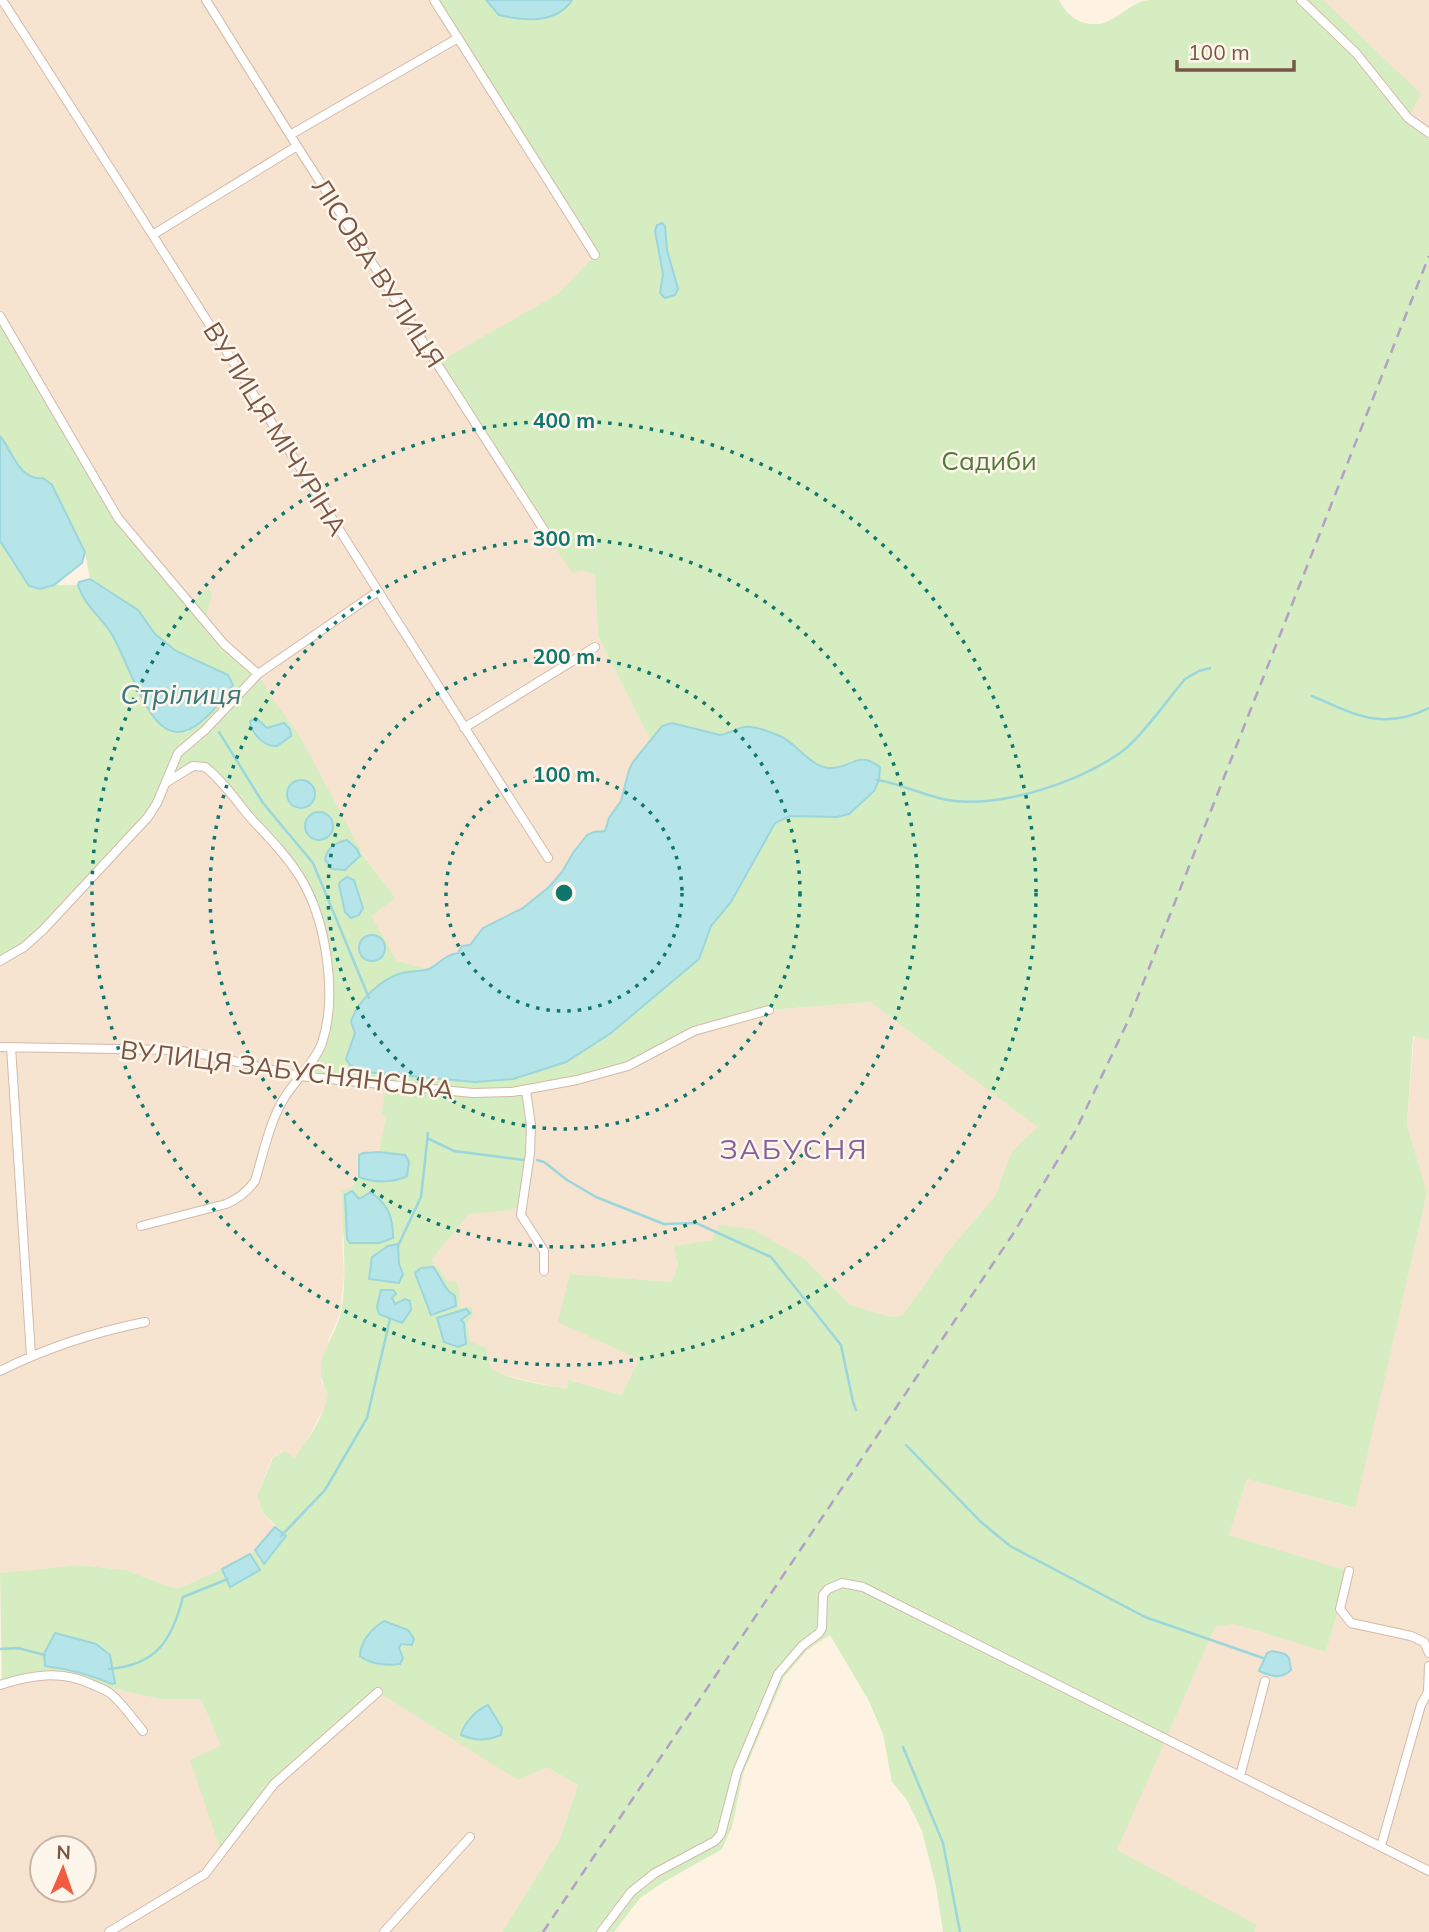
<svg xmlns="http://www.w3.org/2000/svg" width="1429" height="1932" font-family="Mulish,sans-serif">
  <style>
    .residential { fill: #f6e3d0; fill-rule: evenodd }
    .green { fill: #d5edc0; fill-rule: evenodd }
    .water { fill: #b5e5e9; stroke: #9bd6dc; stroke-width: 2 }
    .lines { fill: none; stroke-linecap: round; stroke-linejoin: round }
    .stream { stroke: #9bd6dc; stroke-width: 2.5 }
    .street-casing { stroke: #d2baaa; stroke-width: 10 }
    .street { stroke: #fff; stroke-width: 8 }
    .rail { stroke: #b3a0c8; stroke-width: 2.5; stroke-dasharray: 10 7; stroke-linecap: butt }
    .ring { fill: none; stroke: #0f766e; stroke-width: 3.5; stroke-dasharray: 3.5 7 }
    .labels { text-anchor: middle; stroke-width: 5; stroke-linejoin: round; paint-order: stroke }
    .street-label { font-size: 26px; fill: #785546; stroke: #fff6eb }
    .park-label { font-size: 26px; fill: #51793b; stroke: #fff6eb }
    .water-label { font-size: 28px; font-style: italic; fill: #39787f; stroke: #fff6eb }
    .neighbourhood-label { font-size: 28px; letter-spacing: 2px; fill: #85619c; stroke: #fff6eb }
    .centre { fill: #0f766e; stroke: #fff6eb; stroke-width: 3.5 }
    .ring-label { font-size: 21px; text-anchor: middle; font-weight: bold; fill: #0f766e; stroke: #fff6eb; stroke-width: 5; stroke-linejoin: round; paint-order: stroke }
  </style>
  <rect width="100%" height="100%" fill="#fef2e3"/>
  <path class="residential" d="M 0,0 L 434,0 L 595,255 L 559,294 L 437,363 L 581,570 L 595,575 L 598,636 L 651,742 L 633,762 L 621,801 L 611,816 L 605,831 L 594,832 L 587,835 L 556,880 L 541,895 L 523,908 L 483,928 L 470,946 L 464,946 L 458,953 L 447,955 L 428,969 L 397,961 L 370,916 L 394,898 L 221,647 L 115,520 L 0,319 Z
    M 1323,0 L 1429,0 L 1429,133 L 1417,126 Z
    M 205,767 L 293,867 L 386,1085 L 387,1118 L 379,1152 L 363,1153 L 360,1155 L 359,1177 L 351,1188 L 342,1240 L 344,1275 L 340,1314 L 329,1338 L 321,1381 L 328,1394 L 327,1403 L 304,1445 L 293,1459 L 285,1451 L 272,1458 L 257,1496 L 263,1513 L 275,1527 L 250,1554 L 222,1569 L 177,1589 L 125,1570 L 79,1565 L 0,1573 L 0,961 L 167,782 L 187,769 Z
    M 870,1002 L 1039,1127 L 1012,1151 L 995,1196 L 950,1249 L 902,1316 L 892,1317 L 850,1305 L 806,1260 L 712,1240 L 675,1246 L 678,1265 L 672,1282 L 570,1274 L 639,1359 L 622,1395 L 570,1380 L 567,1389 L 529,1381 L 501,1374 L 491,1369 L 486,1348 L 470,1342 L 467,1322 L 470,1306 L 461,1308 L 458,1306 L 460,1294 L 447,1281 L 440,1269 L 433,1264 L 432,1259 L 464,1217 L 474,1212 L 526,1091 L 694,1031 L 769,1010 Z
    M 1414,1036 L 1429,1039 L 1429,1932 L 1254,1932 L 1257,1926 L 1116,1851 L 1215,1627 L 1234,1624 L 1326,1652 L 1349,1571 L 1229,1535 L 1247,1479 L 1354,1508 L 1427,1194 L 1407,1125 Z
    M 27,1674 L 85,1678 L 111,1688 L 160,1699 L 201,1699 L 222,1747 L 190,1760 L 263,1797 L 378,1692 L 446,1734 L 547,1767 L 578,1785 L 560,1839 L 502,1932 L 0,1932 L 0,1682 ZM 42,1848 L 84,1848 L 84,1890 L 42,1890 Z"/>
  <path class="green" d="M 434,0 L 486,0 L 499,15 C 524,21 557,23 572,0 L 1059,0 C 1066,13 1075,23 1092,24 C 1114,27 1129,1 1150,0 C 1207,0 1266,0 1323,0 L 1421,94 L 1408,118 L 1429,133 L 1429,1039 L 1413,1036 L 1407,1125 L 1427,1193 L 1355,1508 L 1247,1479 L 1229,1535 L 1349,1571 L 1326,1652 L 1234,1624 L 1215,1627 L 1117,1850 L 1257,1925 L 1254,1932 L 943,1932 L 936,1886 L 922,1831 L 907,1800 L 892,1782 L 883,1734 L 869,1701 L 830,1635 L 807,1650 L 784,1677 L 743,1774 L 732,1827 L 722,1849 L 662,1883 L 640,1898 L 614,1932 L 502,1932 L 560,1839 L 578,1785 L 547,1767 L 518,1780 L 378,1692 L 288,1770 L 222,1854 L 190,1760 L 221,1746 L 201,1699 L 160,1699 L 111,1688 L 66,1674 L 2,1682 L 0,1573 L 79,1565 L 125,1570 L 177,1589 L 222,1569 L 226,1580 L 255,1563 L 250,1554 L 255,1550 L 259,1559 L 265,1563 L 286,1536 L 263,1513 L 257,1496 L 273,1458 L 285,1451 L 294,1458 C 308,1441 324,1416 328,1394 C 309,1360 334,1343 341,1312 C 348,1277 342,1228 342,1191 L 351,1188 L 359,1177 L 364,1179 L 405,1155 L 379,1152 L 386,1118 L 382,1113 L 386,1085 L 299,1076 L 317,1054 L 329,1003 L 319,925 L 301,878 L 210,771 L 200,766 L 167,782 L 157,803 L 43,930 L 0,961 L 0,541 L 29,586 L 39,589 L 54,585 L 78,585 L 81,595 L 111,633 L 144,703 L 186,733 L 206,717 L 233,685 L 222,672 L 193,661 L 176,651 L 155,634 L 138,610 L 90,579 L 85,552 L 34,479 L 25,474 L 9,450 L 0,447 L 0,319 L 115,520 L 190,607 L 207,588 L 212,594 L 203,627 L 250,673 L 258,674 L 272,698 L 300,737 L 364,856 L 395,898 L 371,916 L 397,961 L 428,969 C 392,975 373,985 353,1016 L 355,1033 L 349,1049 L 357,1069 L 458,1081 L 492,1082 L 513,1079 L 597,1043 L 699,959 L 711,926 L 731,902 L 775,823 L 790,816 L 837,817 L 849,814 L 853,760 L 841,766 L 827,768 L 739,727 L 727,735 L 720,735 L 672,723 L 658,730 L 651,742 L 598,636 L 595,575 L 581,570 L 572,573 L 437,363 L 558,294 L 595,255 ZM 870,1002 L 1038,1127 L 1012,1151 L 995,1196 L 950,1249 L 902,1316 L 892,1317 L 850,1305 L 806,1260 L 752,1229 L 719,1225 L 712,1240 L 674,1246 L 678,1265 L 672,1282 L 570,1274 L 558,1322 L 639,1359 L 622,1395 L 569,1380 L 567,1389 C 542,1384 513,1381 491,1369 L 486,1348 L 470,1341 L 467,1322 L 473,1316 L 471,1306 L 461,1308 L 458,1306 L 460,1294 L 457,1282 L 447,1281 L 440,1269 L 433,1264 L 432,1259 L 469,1214 L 511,1210 L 522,1204 L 530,1117 L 526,1091 L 628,1066 L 694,1031 L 769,1010 ZM 56,1633 L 96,1645 L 110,1655 L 115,1683 L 112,1684 L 89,1674 L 74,1670 ZM 414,1639 L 409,1645 L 401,1644 L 399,1648 L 403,1659 L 396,1665 L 365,1660 L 359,1654 Z"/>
  <path class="water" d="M 486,0 L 572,0 C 557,24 524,21 499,15 Z
    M 662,223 L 665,226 L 667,250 L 678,289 L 675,295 L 665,298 L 660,293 L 663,274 L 655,231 L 657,225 Z
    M 0,436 C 13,452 19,481 43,478 L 52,485 L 85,552 L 82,563 L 54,585 L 40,589 L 29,586 L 0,541 Z
    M 90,579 L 138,610 L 155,634 L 176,651 L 228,675 L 233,685 C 163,785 147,704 114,638 C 104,619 84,606 78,585 L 79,582 Z
    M 256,718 L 267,728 L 284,723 L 290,729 L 291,736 L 277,746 C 264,747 251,733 250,721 Z
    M 672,723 L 720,735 C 731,734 739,725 751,727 C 761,728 773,733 782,737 C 797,745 811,766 828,768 C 851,770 856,749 880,767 L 879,780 L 874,791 L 849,814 L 837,817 L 790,816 L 775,823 L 731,902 L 711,926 L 699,959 L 611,1033 L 566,1062 L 513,1079 L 475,1082 L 366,1072 L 350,1065 L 346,1059 L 355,1033 L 351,1022 C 357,1001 381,979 402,973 C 410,971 421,972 429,969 C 441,963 442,956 458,953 L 462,946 L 470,945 L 483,928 L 523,908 L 549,887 L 562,872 L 573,853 L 587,835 L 594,832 L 605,831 L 609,818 L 621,801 L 629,770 L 633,762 L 662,726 Z
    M287 794a14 14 0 1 1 28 0a14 14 0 1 1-28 0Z
    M305 826a14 14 0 1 1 28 0a14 14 0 1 1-28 0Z
    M 347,840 L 357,849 L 360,856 L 345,870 L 332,869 L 325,860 C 326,848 337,842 347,840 Z
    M 347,877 L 354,880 L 363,908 L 359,915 L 351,918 L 345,912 L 339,885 L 340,882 Z
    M359 948a13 13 0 1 1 26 0a13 13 0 1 1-26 0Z
    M 379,1152 L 405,1155 L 409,1162 L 407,1176 C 394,1183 373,1183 359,1177 L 359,1155 L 363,1153 Z
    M 352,1191 L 359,1199 L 371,1192 C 388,1205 393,1216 393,1238 L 379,1243 L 350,1243 L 347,1239 L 345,1195 Z
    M 398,1244 L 399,1264 L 403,1274 L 399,1283 L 369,1279 L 372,1257 L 388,1246 Z
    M 433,1267 C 442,1278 444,1290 455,1296 L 456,1306 L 431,1315 L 415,1273 L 421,1268 Z
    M 381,1290 L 393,1290 L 396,1294 L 392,1298 L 395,1304 L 405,1299 L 410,1301 L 411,1310 L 402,1323 L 379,1314 L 377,1307 Z
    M 466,1309 L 470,1313 L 461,1320 L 464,1323 L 466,1344 L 458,1347 L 444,1342 L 437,1318 Z
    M 275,1527 L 286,1536 L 264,1564 L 255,1550 Z
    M 250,1554 L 260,1570 L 230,1587 L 222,1569 Z
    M 384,1621 L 408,1630 L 414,1639 L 412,1645 L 401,1644 L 399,1648 L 403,1658 L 400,1664 C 388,1666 369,1664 360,1656 C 360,1642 372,1628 384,1621 Z
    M 55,1633 L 96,1644 L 110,1655 L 115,1683 L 112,1684 C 89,1674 69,1669 45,1666 L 44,1654 Z
    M 1272,1651 L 1285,1654 L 1289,1658 L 1291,1670 C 1280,1680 1271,1676 1259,1671 L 1267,1653 Z
    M 488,1705 L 502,1728 L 501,1735 C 486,1741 476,1741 461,1735 C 464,1723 476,1710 488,1705 Z"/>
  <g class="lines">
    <path class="stream" d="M 1312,696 C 1356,715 1382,731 1429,708
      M 219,732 L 263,803 L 313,863 L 369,998
      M 877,780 C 903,784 928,798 954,801 C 1006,806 1075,783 1117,755 C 1138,742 1168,699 1185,679 L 1199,671 L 1210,668
      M 429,1139 L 454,1151 L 524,1160
      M 537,1160 L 544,1162 L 567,1180 L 596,1197 L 664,1224 L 696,1223 L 771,1257 L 841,1345 L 853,1402 L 856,1410
      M 398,1246 L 421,1197 L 428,1133
      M 906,1445 L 981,1522 L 1010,1546 L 1145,1617 L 1263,1658
      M 281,1536 L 325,1490 L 367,1418 L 390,1319
      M 0,1649 L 18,1648 L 45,1655
      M 109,1669 C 157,1665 172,1640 183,1597 L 228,1579
      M 903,1747 L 943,1843 L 960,1932"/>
    <g class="street-casing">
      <path id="street" d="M 2,0 C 186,284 365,573 548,858
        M 206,0 L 297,146 L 553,544
        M 434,0 L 595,255
        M 1301,0 L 1356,53 L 1408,118 L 1429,133
        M 290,135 L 458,38
        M 154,234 L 297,146
        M 0,316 L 118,518 L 224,644 L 258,674
        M 464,728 L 595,647
        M 0,961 L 24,947 L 43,930 L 148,817 L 157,803 L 178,753 L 205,730 L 258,674 L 377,592
        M 0,1047 L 175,1050 L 207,1055 L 299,1076 L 473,1093 L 512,1092 L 577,1080 L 628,1066 L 694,1031 L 769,1010
        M 11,1047 L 31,1356
        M 526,1091 L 531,1125 L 530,1153 L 521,1215 L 544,1251 L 544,1271
        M 141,1226 L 226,1204 C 238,1199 247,1192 255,1181 C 263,1155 269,1124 283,1100 C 295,1080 314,1064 322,1043 C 338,995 326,919 300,877 C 286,854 266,835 248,815 C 235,799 222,780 205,767 L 193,766 L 167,782
        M 0,1371 C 46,1348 95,1332 145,1322
        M 1349,1571 L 1340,1609 L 1351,1623 L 1411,1636 L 1424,1642 L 1429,1653
        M 0,1685 C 31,1675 60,1670 91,1684 C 97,1687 105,1689 111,1694 C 123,1704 133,1719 143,1731
        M 1240,1776 L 1265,1681
        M 1381,1846 L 1421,1705 L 1428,1692 L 1429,1666
        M 109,1932 L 205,1874 L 274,1784 L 378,1692
        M 384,1932 L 470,1837
        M 601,1932 L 631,1892 L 655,1873 L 715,1841 L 721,1834 L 737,1772 L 778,1674 L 802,1646 L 819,1633 L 822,1628 L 823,1595 L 828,1589 L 842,1583 L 863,1587 L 1429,1871"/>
    </g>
    <use href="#street" class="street"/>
    <path class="rail" d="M 543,1932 L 1013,1234 L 1076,1130 L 1129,1019 L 1429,256"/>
  </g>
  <g class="ring">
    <circle cx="564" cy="893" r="118"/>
    <circle cx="564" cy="893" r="236"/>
    <circle cx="564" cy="893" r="354"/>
    <circle cx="564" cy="893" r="472"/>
  </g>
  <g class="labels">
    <g class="street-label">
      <text transform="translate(378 273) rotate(57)" y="9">ЛІСОВА ВУЛИЦЯ</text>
      <text transform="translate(275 429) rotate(58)" y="9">ВУЛИЦЯ МІЧУРІНА</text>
      <text transform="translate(287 1070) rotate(7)" y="9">ВУЛИЦЯ ЗАБУСНЯНСЬКА</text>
    </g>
    <g class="park-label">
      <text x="989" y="470">Садиби</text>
    </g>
    <g class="water-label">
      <text x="181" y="704">Стрілиця</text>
    </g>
    <g class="neighbourhood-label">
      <text x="794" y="1159">ЗАБУСНЯ</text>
    </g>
  </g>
  <circle cx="564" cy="893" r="10" class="centre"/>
  <g class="ring-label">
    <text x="564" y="428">400 m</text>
    <text x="564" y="546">300 m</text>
    <text x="564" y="664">200 m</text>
    <text x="564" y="782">100 m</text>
  </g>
  <g transform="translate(63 1869) rotate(2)"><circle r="33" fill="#fff6eb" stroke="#c9b6a9" stroke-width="2"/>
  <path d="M0-5L12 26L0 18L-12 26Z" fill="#f25b3d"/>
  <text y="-10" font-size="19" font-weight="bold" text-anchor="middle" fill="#785546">N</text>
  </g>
  <path d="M1177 60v10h117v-10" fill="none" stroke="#785546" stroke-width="3.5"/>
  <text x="1188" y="60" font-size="21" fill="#785546" stroke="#fff6eb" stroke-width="5" paint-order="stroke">100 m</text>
</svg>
